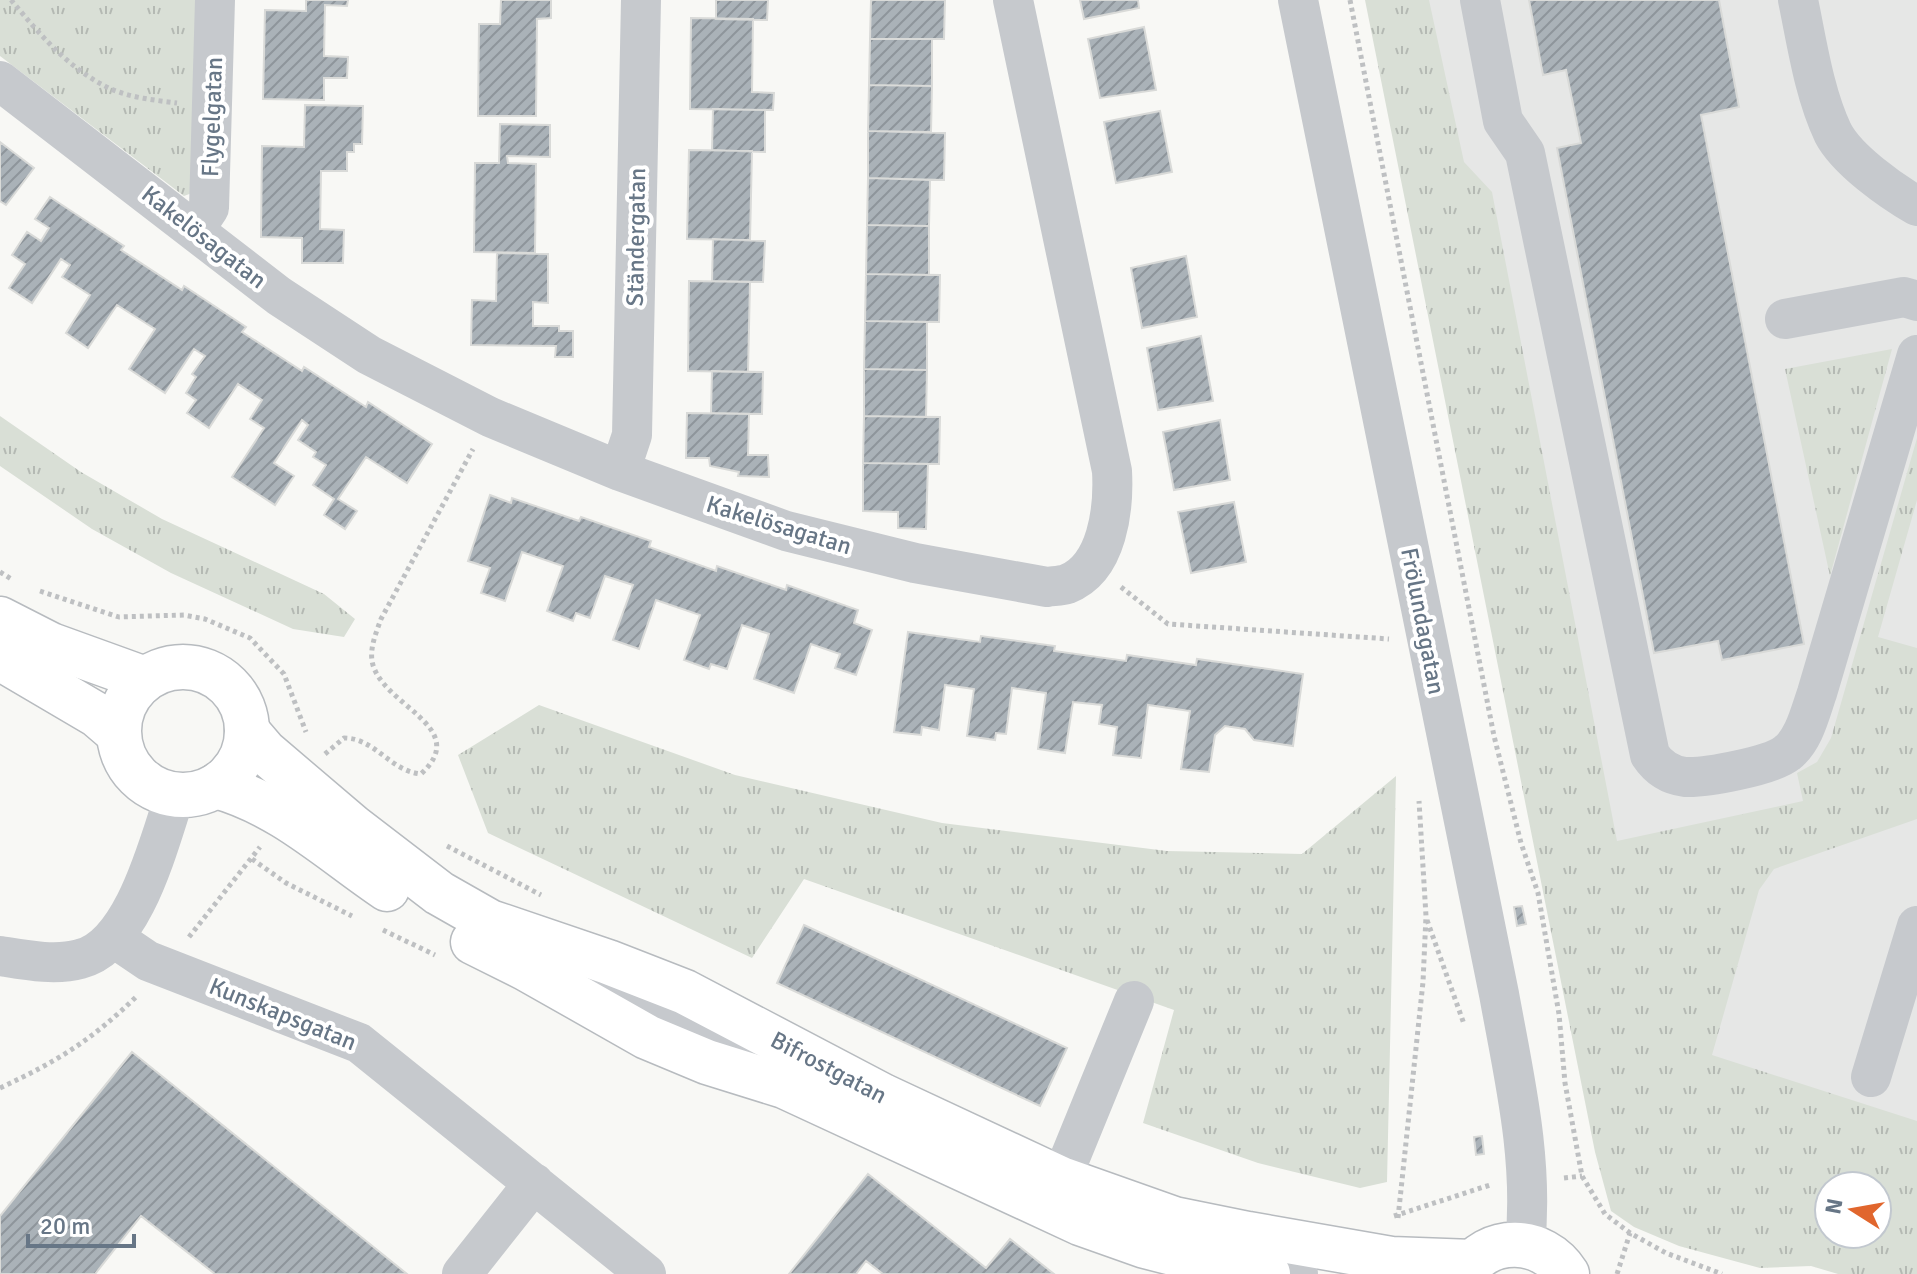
<svg xmlns="http://www.w3.org/2000/svg" width="1917" height="1274" font-family="Signika,sans-serif">
  <style>
    .built { fill: #e6e7e6 }
    .grass { fill: url(#grass-tufts); fill-rule: evenodd }
    .building { fill: url(#building-hatch); stroke: #d9dad8; stroke-width: 2 }
    .lines { fill: none; stroke-linecap: round; stroke-linejoin: round }
    .major-casing { stroke: #b7bbbf; stroke-width: 47 }
    .path { stroke: #bec0c2; stroke-width: 5; stroke-dasharray: 4 4; stroke-linecap: butt }
    .minor { stroke: #c6c9cd; stroke-width: 40 }
    .major { stroke: #fff; stroke-width: 44 }
    .labels { text-anchor: middle; stroke-width: 8; stroke-linejoin: round; paint-order: stroke }
    .street-label { font-size: 24px; fill: #677686; stroke: #fff }
  </style>
  <defs>
    <pattern id="grass-tufts" width="24" height="20" patternUnits="userSpaceOnUse" patternTransform="scale(2)"><rect width="24" height="20" fill="#d9dfd6"/><path d="M3 7l-1-3M5 7V3M7 7l1-3M15 17l-1-3M17 17v-4M19 17l1-3" fill="none" stroke="#b4b9b3"/></pattern>
    <pattern id="building-hatch" width="6" height="6" patternUnits="userSpaceOnUse" patternTransform="scale(2)"><rect width="6" height="6" fill="#aab2b8"/><path d="M-1 1l2-2M0 6l6-6M5 7l2-2" fill="none" stroke="#8e959b"/></pattern>
  </defs>
  <rect width="100%" height="100%" fill="#f8f8f5"/>
  <path class="built" d="M 1374,0 L 1917,0 L 1917,1138 L 1609,1103 Z"/>
  <path class="grass" d="M 0,0 L 203,0 L 200,190 L 184,196 L 0,56 Z
    M 1365,0 L 1429,0 L 1464,162 L 1492,192 L 1617,841 L 1803,801 L 1797,773 L 1817,762 L 1831,738 L 1917,438 L 1917,500 L 1878,637 L 1917,648 L 1917,819 L 1774,869 L 1759,890 L 1712,1055 L 1917,1121 L 1917,1274 L 1838,1274 L 1811,1266 L 1760,1268 L 1679,1246 L 1634,1227 L 1611,1211 L 1595,1152 ZM 1829,1186 L 1877,1186 L 1877,1234 L 1829,1234 Z
    M 1892,349 L 1830,576 L 1785,369 Z
    M 0,416 L 81,472 L 162,519 L 324,594 L 355,619 L 344,637 L 293,629 L 171,573 L 92,529 L 0,466 Z
    M 539,705 L 735,775 L 942,823 L 1167,851 L 1302,854 L 1396,776 L 1387,1182 L 1360,1188 L 1258,1163 L 1143,1123 L 1174,1010 L 804,879 L 752,958 L 488,833 L 458,755 Z"/>
  <path class="building" d="M 306,0 L 348,0 L 347,6 L 325,5 L 324,56 L 348,57 L 347,78 L 324,78 L 324,100 L 263,99 L 265,10 L 306,11 Z
    M 501,0 L 551,0 L 551,18 L 537,19 L 536,116 L 478,116 L 479,24 L 500,24 Z
    M 716,0 L 768,0 L 767,20 L 716,19 Z
    M 871,0 L 945,0 L 944,39 L 870,39 Z
    M 1080,0 L 1138,0 L 1139,8 L 1084,19 Z
    M 1529,0 L 1719,0 L 1739,107 L 1701,115 L 1804,644 L 1722,660 L 1718,641 L 1654,653 L 1557,148 L 1581,143 L 1566,70 L 1543,75 Z
    M 691,18 L 753,19 L 752,92 L 774,93 L 773,110 L 690,109 Z
    M 1144,27 L 1156,90 L 1100,98 L 1088,39 Z
    M 870,39 L 932,39 L 932,86 L 869,85 Z
    M 869,85 L 932,86 L 931,132 L 868,131 Z
    M 305,105 L 363,106 L 362,144 L 354,144 L 354,152 L 347,152 L 347,171 L 321,171 L 320,229 L 344,230 L 343,263 L 302,263 L 302,238 L 261,237 L 262,146 L 304,147 Z
    M 713,109 L 765,110 L 765,152 L 712,150 Z
    M 1160,111 L 1172,172 L 1116,183 L 1104,122 Z
    M 500,124 L 550,125 L 550,157 L 507,156 L 508,163 L 536,164 L 535,253 L 474,252 L 475,163 L 499,163 Z
    M 868,131 L 945,133 L 944,180 L 868,178 Z
    M 0,142 L 34,168 L 6,205 L 0,201 Z
    M 689,150 L 752,151 L 750,240 L 687,239 Z
    M 868,178 L 930,180 L 929,226 L 867,225 Z
    M 50,197 L 124,246 L 121,250 L 182,290 L 184,286 L 246,327 L 242,332 L 302,371 L 304,367 L 366,407 L 368,402 L 432,444 L 407,483 L 366,457 L 338,499 L 357,511 L 345,529 L 324,515 L 334,499 L 313,485 L 326,465 L 313,457 L 316,452 L 298,440 L 308,425 L 302,420 L 274,463 L 294,476 L 275,505 L 232,477 L 264,428 L 250,419 L 262,400 L 238,384 L 209,428 L 187,413 L 196,400 L 186,393 L 196,377 L 192,374 L 205,356 L 194,349 L 165,393 L 129,369 L 155,329 L 117,305 L 88,348 L 66,333 L 90,295 L 62,277 L 70,265 L 61,259 L 32,303 L 9,288 L 25,264 L 12,255 L 27,232 L 41,241 L 49,228 L 35,219 Z
    M 867,225 L 929,226 L 929,275 L 866,274 Z
    M 713,239 L 765,241 L 763,282 L 712,281 Z
    M 497,253 L 548,254 L 548,303 L 533,302 L 533,326 L 559,326 L 559,331 L 573,331 L 573,357 L 555,357 L 556,346 L 471,345 L 472,300 L 496,301 Z
    M 1186,256 L 1197,317 L 1142,328 L 1131,268 Z
    M 866,274 L 940,275 L 939,322 L 865,321 Z
    M 689,281 L 750,282 L 748,372 L 688,371 Z
    M 865,321 L 927,322 L 927,370 L 864,369 Z
    M 1201,336 L 1213,401 L 1158,410 L 1147,348 Z
    M 864,369 L 927,370 L 926,417 L 864,416 Z
    M 712,371 L 763,372 L 762,414 L 711,413 Z
    M 687,413 L 749,414 L 748,455 L 768,455 L 769,477 L 738,476 L 739,472 L 710,466 L 709,458 L 686,458 Z
    M 864,416 L 940,417 L 939,464 L 863,463 Z
    M 1220,420 L 1230,480 L 1174,490 L 1163,432 Z
    M 863,463 L 928,464 L 926,529 L 898,528 L 898,512 L 863,511 Z
    M 490,495 L 511,503 L 512,498 L 579,521 L 581,517 L 651,541 L 649,547 L 716,571 L 717,566 L 786,590 L 787,585 L 858,610 L 854,623 L 872,630 L 856,675 L 835,668 L 840,654 L 811,644 L 794,693 L 754,679 L 769,634 L 742,625 L 727,669 L 711,664 L 709,669 L 684,660 L 700,615 L 656,600 L 639,649 L 613,640 L 633,585 L 605,576 L 590,618 L 576,613 L 573,621 L 547,611 L 563,566 L 522,552 L 505,601 L 481,593 L 490,568 L 468,561 Z
    M 1234,502 L 1246,562 L 1191,573 L 1178,512 Z
    M 908,632 L 980,642 L 981,636 L 1055,646 L 1054,651 L 1126,661 L 1127,655 L 1196,665 L 1197,659 L 1303,674 L 1293,746 L 1254,740 L 1245,729 L 1225,726 L 1215,735 L 1209,772 L 1181,769 L 1190,711 L 1148,705 L 1141,758 L 1113,755 L 1117,727 L 1099,724 L 1102,705 L 1073,702 L 1065,753 L 1038,749 L 1046,693 L 1012,688 L 1006,734 L 996,733 L 995,740 L 967,736 L 974,689 L 945,685 L 939,730 L 922,727 L 921,735 L 894,732 Z
    M 1522,906 L 1526,924 L 1517,926 L 1514,907 Z
    M 804,925 L 1067,1048 L 1040,1106 L 777,983 Z
    M 132,1052 L 407,1274 L 215,1274 L 141,1216 L 95,1274 L 0,1274 L 0,1216 Z
    M 1482,1136 L 1484,1154 L 1476,1155 L 1474,1137 Z
    M 868,1174 L 986,1268 L 1010,1239 L 1054,1274 L 883,1274 L 866,1261 L 856,1274 L 789,1274 Z"/>
  <g class="lines">
    <g class="major-casing">
      <g id="major">
        <path d="M 0,619 L 51,645 L 145,679"/>
        <path d="M 0,658 L 97,715 L 118,733"/>
        <circle cx="183" cy="731" r="64"/>
        <path id="s1" d="M 247,731 L 265,752 L 353,827 L 439,893 L 490,922 L 608,962 L 685,992 L 883,1096 L 1061,1179 L 1174,1219 L 1248,1234 L 1391,1259 L 1473,1262"/>
        <path d="M 216,786 C 282,804 332,852 387,889"/>
        <path d="M 473,942 L 527,969 L 647,1037 L 707,1062 L 784,1086 L 1080,1223 L 1145,1246 L 1204,1261 L 1268,1274"/>
        <path d="M 1464,1274 C 1487,1234 1543,1236 1567,1274"/>
      </g>
    </g>
    <path class="path" d="M 11,0 C 38,32 65,65 103,85 C 124,97 153,100 177,103
      M 1350,0 L 1494,736 L 1521,843 L 1538,893 L 1559,1014 L 1565,1083 L 1582,1176 L 1605,1214 L 1630,1233 L 1666,1253 L 1722,1274
      M 0,572 L 13,580
      M 1121,587 L 1168,624 L 1389,639
      M 40,591 L 119,617 L 184,615 L 205,619 L 250,638 L 284,674 L 306,732
      M 325,754 L 344,738 C 375,738 390,771 421,774 C 473,726 380,706 372,661 C 370,647 376,633 381,619 L 473,449
      M 447,846 L 541,895
      M 252,859 L 286,883 L 352,916
      M 1427,920 L 1464,1024
      M 383,930 L 435,955
      M 189,937 L 260,847
      M 0,1088 C 58,1061 92,1040 138,995
      M 1564,1178 L 1582,1176
      M 1394,1216 L 1490,1185
      M 1398,1218 L 1423,982 L 1426,916 L 1419,801
      M 1617,1274 L 1630,1233"/>
    <path class="minor" d="M 1298,0 L 1499,994 C 1514,1077 1534,1160 1525,1245
      M 1480,0 L 1503,121 L 1525,153 L 1650,755 C 1658,767 1669,775 1685,777 C 1705,778 1771,766 1787,753 C 1804,740 1810,713 1817,693 L 1917,355
      M 1798,0 C 1807,43 1814,93 1833,133 C 1847,160 1891,191 1917,206
      M 0,81 L 279,296 L 369,355 L 490,417 L 620,471 L 786,531 L 915,563 L 1047,587 C 1053,586 1061,586 1067,584 C 1108,568 1114,508 1112,471 L 1013,0
      M 195,229 L 209,208 L 215,0
      M 1785,319 L 1904,297 L 1917,301
      M 620,471 L 632,435 L 641,0
      M 114,938 L 148,961 L 359,1043 L 646,1274
      M 0,956 C 25,960 55,966 80,959 C 134,946 159,842 175,795
      M 560,978 L 605,989 L 681,1019 L 804,1076
      M 1871,1077 L 1917,926
      M 1049,1209 L 1134,1001
      M 1237,1249 L 1274,1258 L 1298,1274
      M 462,1274 L 534,1183"/>
    <use href="#major" class="major"/>
  </g>
  <g class="labels">
    <g class="street-label">
      <text transform="translate(212 117) rotate(-88)" y="8">Flygelgatan</text>
      <text transform="translate(204 237) rotate(38)" y="8">Kakelösagatan</text>
      <text transform="translate(636 237) rotate(-89)" y="8">Ständergatan</text>
      <text transform="translate(779 525) rotate(17)" y="8">Kakelösagatan</text>
      <text transform="translate(1423 621) rotate(79)" y="8">Frölundagatan</text>
      <text transform="translate(283 1014) rotate(22)" y="8">Kunskapsgatan</text>
      <text dy="8" stroke="none"><textPath href="#s1" startOffset="680">Bifrostgatan</textPath></text>
    </g>
  </g>
  <g transform="translate(1853 1210) rotate(281)"><circle r="38" fill="#ffffff" stroke="#c2c8cf" stroke-width="2"/>
  <path d="M0-6L14 30L0 20L-14 30Z" fill="#e1662d"/>
  <text y="-12" font-size="22" font-weight="bold" text-anchor="middle" fill="#677686">N</text>
  </g>
  <path d="M28 1234v12h106v-12" fill="none" stroke="#677686" stroke-width="4"/>
  <text x="40" y="1234" font-size="24" fill="#677686" stroke="#ffffff" stroke-width="6" paint-order="stroke">20 m</text>
</svg>
